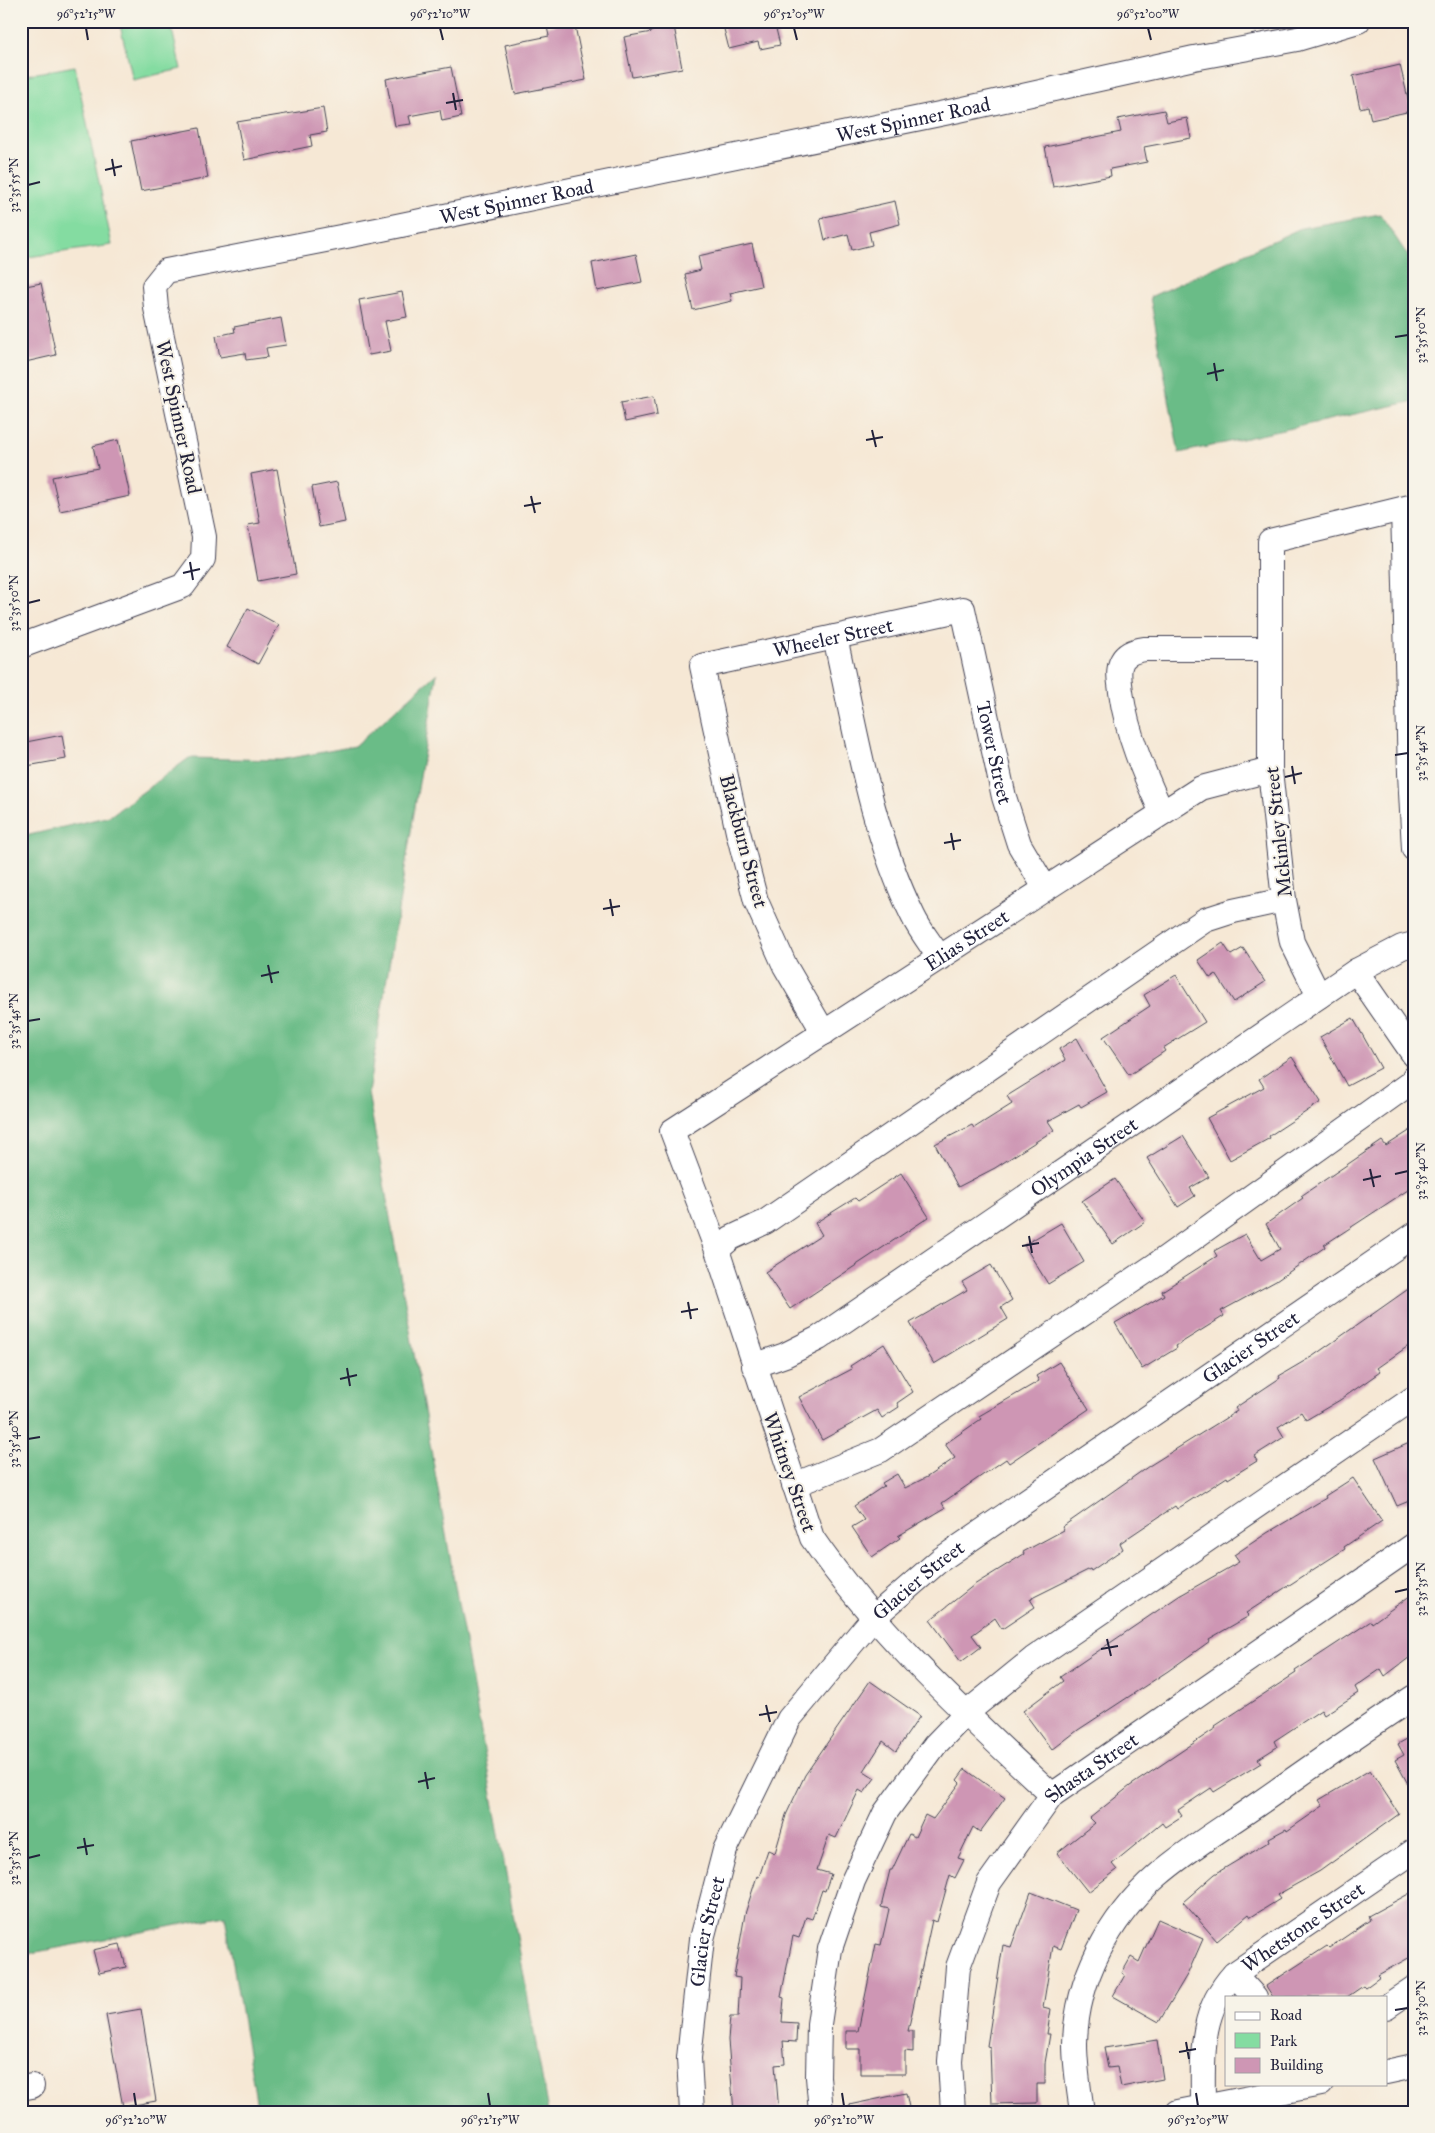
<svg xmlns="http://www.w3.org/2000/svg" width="1435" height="2133" font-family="'IM FELL Great Primer',serif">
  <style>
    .green { fill: #84dca1; stroke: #537f6e }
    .forest { fill: #6bbc87; stroke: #466f61 }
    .building { fill: #ce96b4 }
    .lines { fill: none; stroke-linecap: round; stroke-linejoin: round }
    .minor-casing { stroke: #424052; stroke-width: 26 }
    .minor { stroke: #fff; stroke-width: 24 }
    .ticks { fill: none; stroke: #22223b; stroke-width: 2 }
    .labels { text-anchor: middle; stroke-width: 4; stroke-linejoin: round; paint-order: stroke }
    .street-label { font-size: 20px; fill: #22223b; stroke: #f7f3e8 }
    .neatline { fill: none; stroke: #22223b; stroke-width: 2 }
    .ticks-label { font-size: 12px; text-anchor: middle; fill: #22223b }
  </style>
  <rect width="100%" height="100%" fill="#f7f3e8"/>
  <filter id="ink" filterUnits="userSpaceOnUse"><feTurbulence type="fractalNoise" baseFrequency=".02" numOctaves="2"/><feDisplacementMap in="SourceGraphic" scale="10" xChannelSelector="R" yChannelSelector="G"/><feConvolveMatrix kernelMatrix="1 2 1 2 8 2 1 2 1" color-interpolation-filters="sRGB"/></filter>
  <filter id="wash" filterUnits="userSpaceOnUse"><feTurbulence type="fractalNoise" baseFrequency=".0096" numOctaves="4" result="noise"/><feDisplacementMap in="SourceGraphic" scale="20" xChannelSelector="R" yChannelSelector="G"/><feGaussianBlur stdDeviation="1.12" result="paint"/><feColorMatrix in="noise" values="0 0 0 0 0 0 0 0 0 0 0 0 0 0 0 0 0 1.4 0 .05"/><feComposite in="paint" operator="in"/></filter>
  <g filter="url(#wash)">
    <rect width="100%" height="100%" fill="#f6e8d5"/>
    <path class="green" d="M 119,21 L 170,21 L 181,69 L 133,80 Z
      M 75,66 L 112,245 L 21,258 L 21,76 Z"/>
    <path class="forest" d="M 1380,214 L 1414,265 L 1414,401 L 1179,453 L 1150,297 L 1301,228 Z
      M 437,673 L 368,1093 L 548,2112 L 258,2112 L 225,1916 L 21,1955 L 21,875 L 27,870 L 21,856 L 21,837 L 110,816 L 189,758 L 281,760 L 355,746 Z"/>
    <g id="blocks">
      <path class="building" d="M 574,21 L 586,80 L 515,94 L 505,45 L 549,36 L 547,27 Z
        M 650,21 L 673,21 L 682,68 L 632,77 L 624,37 L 652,32 Z
        M 722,21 L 774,21 L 780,45 L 760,49 L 758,42 L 729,49 Z
        M 1400,65 L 1411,111 L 1371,120 L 1368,106 L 1360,108 L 1353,76 Z
        M 451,67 L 461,117 L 442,121 L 440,110 L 409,116 L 411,124 L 395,126 L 386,79 Z
        M 323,108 L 327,132 L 310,135 L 312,146 L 244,160 L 237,122 Z
        M 1164,110 L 1167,122 L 1187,118 L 1191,138 L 1144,147 L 1147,162 L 1110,169 L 1111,176 L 1053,187 L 1045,147 L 1121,132 L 1118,119 Z
        M 199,128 L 208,178 L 141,191 L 131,141 Z
        M 895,201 L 900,224 L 869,232 L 872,245 L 852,250 L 848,234 L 825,240 L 820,218 Z
        M 752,244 L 761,286 L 730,293 L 732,301 L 693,310 L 685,274 L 701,270 L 698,256 Z
        M 636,254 L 642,282 L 597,291 L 592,263 Z
        M 41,283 L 56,355 L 21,363 L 21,287 Z
        M 402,292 L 407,317 L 385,321 L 391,351 L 369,355 L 359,300 Z
        M 281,318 L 286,345 L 266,348 L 268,357 L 246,360 L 245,353 L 220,357 L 216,336 L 235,332 L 234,327 Z
        M 654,396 L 657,415 L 625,422 L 621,402 Z
        M 118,440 L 130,496 L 60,511 L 52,477 L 98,468 L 93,446 Z
        M 277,469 L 296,574 L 258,581 L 248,525 L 260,523 L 251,474 Z
        M 337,482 L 345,522 L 319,527 L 312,487 Z
        M 248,608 L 279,625 L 258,664 L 227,647 Z
        M 62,735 L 66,759 L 21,767 L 21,743 Z
        M 1223,943 L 1231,955 L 1243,948 L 1265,982 L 1234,1002 L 1216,974 L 1210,978 L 1198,960 Z
        M 1176,975 L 1205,1022 L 1163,1048 L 1165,1051 L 1129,1075 L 1103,1037 L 1150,1006 L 1144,995 Z
        M 1353,1018 L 1381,1068 L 1347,1086 L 1320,1037 Z
        M 1077,1038 L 1107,1092 L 1081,1107 L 1079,1104 L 1048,1121 L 1054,1130 L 995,1168 L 958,1187 L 935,1144 L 972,1125 L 974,1128 L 1012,1104 L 1007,1096 L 1065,1060 L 1059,1049 Z
        M 1292,1057 L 1321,1102 L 1269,1136 L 1270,1138 L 1230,1160 L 1207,1118 L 1264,1087 L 1259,1079 Z
        M 1414,1128 L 1414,1186 L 1324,1245 L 1325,1247 L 1276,1281 L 1221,1311 L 1224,1316 L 1176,1346 L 1177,1348 L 1142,1369 L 1115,1323 L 1164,1295 L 1162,1291 L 1217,1256 L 1214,1251 L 1245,1234 L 1261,1260 L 1280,1249 L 1266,1224 L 1303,1198 L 1301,1196 L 1382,1141 L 1386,1146 Z
        M 1183,1136 L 1209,1177 L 1190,1188 L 1195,1196 L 1178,1207 L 1147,1158 Z
        M 901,1173 L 929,1217 L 790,1309 L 765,1272 L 822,1235 L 815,1223 L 855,1198 L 858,1201 Z
        M 1115,1179 L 1145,1222 L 1113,1244 L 1082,1201 Z
        M 1061,1223 L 1084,1262 L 1048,1284 L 1024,1245 Z
        M 991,1265 L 1012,1300 L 1001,1307 L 1008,1319 L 934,1364 L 910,1323 L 967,1290 L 962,1282 Z
        M 1414,1285 L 1414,1342 L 1377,1368 L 1380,1372 L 1340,1400 L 1306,1420 L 1301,1412 L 1278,1427 L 1284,1437 L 1254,1456 L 1257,1461 L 1228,1479 L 1227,1477 L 1177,1509 L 1175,1506 L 1120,1543 L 1123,1549 L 1091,1571 L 1090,1569 L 1030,1599 L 1035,1607 L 1002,1629 L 995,1618 L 972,1635 L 981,1647 L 961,1662 L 930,1620 L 974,1585 L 1024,1554 L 1023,1552 L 1064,1530 L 1062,1527 L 1149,1466 L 1237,1411 L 1235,1408 L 1280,1378 L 1279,1376 L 1313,1356 Z
        M 884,1344 L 913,1392 L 897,1403 L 899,1407 L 882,1418 L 877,1410 L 822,1440 L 799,1397 L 852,1369 L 850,1366 Z
        M 1059,1362 L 1089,1409 L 1009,1463 L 1006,1459 L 942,1503 L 945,1508 L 898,1536 L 900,1538 L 872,1557 L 852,1527 L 864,1520 L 854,1506 L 884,1486 L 882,1483 L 897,1474 L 905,1488 L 927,1477 L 955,1458 L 945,1444 L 981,1419 L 979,1416 L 1039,1381 L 1036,1376 Z
        M 1414,1441 L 1414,1499 L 1397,1506 L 1375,1458 Z
        M 1353,1478 L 1382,1521 L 1344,1547 L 1345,1549 L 1246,1613 L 1249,1616 L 1209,1639 L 1210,1641 L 1168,1671 L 1078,1730 L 1052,1750 L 1023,1711 L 1063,1681 L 1060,1677 L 1179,1596 L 1239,1562 L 1234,1555 L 1267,1533 L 1326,1498 L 1325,1496 Z
        M 1414,1593 L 1414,1654 L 1385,1676 L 1381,1669 L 1355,1687 L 1358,1693 L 1324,1715 L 1321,1710 L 1274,1741 L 1277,1747 L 1258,1759 L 1261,1763 L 1214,1792 L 1211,1788 L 1178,1810 L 1182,1816 L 1165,1827 L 1162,1823 L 1112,1864 L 1117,1870 L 1088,1892 L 1057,1853 L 1095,1823 L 1090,1818 L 1130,1786 L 1216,1728 L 1215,1726 L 1296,1673 L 1295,1671 L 1371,1621 L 1372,1623 Z
        M 870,1681 L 920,1716 L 896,1751 L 883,1741 L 864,1771 L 875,1778 L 864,1793 L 859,1790 L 836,1838 L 829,1835 L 817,1870 L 831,1874 L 825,1891 L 822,1890 L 812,1919 L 806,1917 L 799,1938 L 793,1936 L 781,1997 L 784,1998 L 782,2022 L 797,2023 L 796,2042 L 783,2041 L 785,2064 L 775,2065 L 779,2112 L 734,2112 L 728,2040 L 730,2017 L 738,2017 L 740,1978 L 734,1977 L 745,1914 L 757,1876 L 759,1877 L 768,1850 L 775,1853 L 786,1815 L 805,1775 Z
        M 1414,1735 L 1414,1795 L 1395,1760 L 1404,1755 L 1398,1744 Z
        M 965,1769 L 1005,1798 L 980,1832 L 973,1827 L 958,1858 L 964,1860 L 955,1878 L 950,1875 L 937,1922 L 932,1920 L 908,2031 L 913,2031 L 913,2052 L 905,2051 L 905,2074 L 860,2074 L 860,2049 L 846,2049 L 846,2031 L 858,2031 L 876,1944 L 881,1945 L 889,1909 L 881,1907 L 890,1870 L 892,1870 L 909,1834 L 915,1837 L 925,1815 L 933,1819 L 960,1783 L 957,1780 Z
        M 1370,1770 L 1399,1814 L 1320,1871 L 1277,1895 L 1280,1899 L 1251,1917 L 1249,1914 L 1217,1941 L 1183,1902 L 1215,1874 L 1270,1841 L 1269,1838 L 1286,1829 L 1287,1831 L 1323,1806 L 1319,1800 Z
        M 1414,1891 L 1414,1955 L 1378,1975 L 1380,1977 L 1365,1988 L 1363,1986 L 1347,1997 L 1273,1997 L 1266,1986 L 1327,1946 L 1329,1948 L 1370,1920 L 1368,1916 Z
        M 1031,1892 L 1076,1910 L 1061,1949 L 1053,1946 L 1043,2007 L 1051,2009 L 1047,2034 L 1050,2034 L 1045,2063 L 1045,2084 L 1037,2084 L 1037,2103 L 992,2104 L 990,2047 L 987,2046 L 1003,1945 L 1011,1947 Z
        M 1158,1919 L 1203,1939 L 1188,1973 L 1159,2022 L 1113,1996 L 1125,1975 L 1122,1973 L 1131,1957 L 1139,1962 Z
        M 120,1944 L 126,1967 L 99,1973 L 93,1950 Z
        M 141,2009 L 156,2101 L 123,2107 L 106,2015 Z
        M 1157,2040 L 1163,2079 L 1121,2087 L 1117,2067 L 1108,2068 L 1104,2048 Z
        M 906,2093 L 910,2112 L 850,2112 L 849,2105 Z"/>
    </g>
  </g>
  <g filter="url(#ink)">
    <use href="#blocks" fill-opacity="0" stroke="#424052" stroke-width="1"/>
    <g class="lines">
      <g class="minor-casing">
        <g id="minor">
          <path d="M 1403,509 L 1410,773 L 1414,849"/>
          <path d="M 835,637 C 856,731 870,829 913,916 C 920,931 931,944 940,958"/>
          <path id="s1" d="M 21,646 L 183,586 L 203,559 L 204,537 L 156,308 L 154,286 L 166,271 L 382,229 L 959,110 L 1194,58 L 1297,39 L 1358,21"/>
          <path d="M 1162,813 C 1144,773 1127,735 1121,692 C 1120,682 1117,670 1122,661 C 1127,652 1137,650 1145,649 L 1270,649"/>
          <path d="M 1356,971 L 1414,1055"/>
          <path d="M 1319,996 L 1292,942 L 1284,900 L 1270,770 L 1270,541 L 1414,506"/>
          <path id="s2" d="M 824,1033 L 785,966 L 756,901 L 738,832 L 702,666 L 963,609 L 1004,797 L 1019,844 L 1045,888"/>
          <path d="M 717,1250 L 731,1238 L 765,1222 L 1205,920 L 1233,911 L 1284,900"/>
          <path id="s3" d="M 754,1366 L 785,1355 L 819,1338 L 1356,971 L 1402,947 L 1414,944"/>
          <path d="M 794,1485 L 881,1450 L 1160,1262 L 1413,1081 L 1414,1077"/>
          <path id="s4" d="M 1052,1795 C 968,1716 877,1633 812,1538 L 717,1250 L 672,1131 L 1201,788 L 1270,770"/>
          <path d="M 1234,1974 L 1255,1997"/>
          <path d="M 1386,2007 L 1414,1988"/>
          <path d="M 1386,2072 L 1414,2066"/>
          <path d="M 21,2088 L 32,2086"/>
          <path id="s5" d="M 1203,2107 C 1203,2058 1198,2013 1234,1974 L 1414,1851"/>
          <path id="s6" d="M 692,2112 L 689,2058 L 702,1939 L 725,1850 L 789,1719 L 874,1617 L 940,1560 L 1414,1235"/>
          <path d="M 821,2112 L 818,2077 L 819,2024 L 830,1949 L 853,1881 L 885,1813 L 935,1745 L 965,1714 L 1033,1659 L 1414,1398"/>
          <path id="s7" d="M 953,2112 L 950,2061 L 958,1967 L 989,1883 L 1052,1795 L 1414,1545"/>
          <path d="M 1082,2112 C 1079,2089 1075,2067 1075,2044 C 1076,1980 1109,1918 1157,1876 C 1188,1849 1225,1827 1258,1804 C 1310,1768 1361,1731 1414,1697"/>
          <path d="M 1178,2112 L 1321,2084"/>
        </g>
      </g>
      <use href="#minor" class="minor"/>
    </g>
  </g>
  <path class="ticks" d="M 86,28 L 88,40M 440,28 L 443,40M 794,28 L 797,40M 1148,28 L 1151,40M 453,93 L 456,110M 446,103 L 463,100M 112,159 L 115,176M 105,170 L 122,166M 28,185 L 40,182M 1395,337 L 1408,335M 1214,363 L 1217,381M 1207,374 L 1224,370M 872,430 L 876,447M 866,440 L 883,437M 531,496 L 535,513M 524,506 L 541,503M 190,562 L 193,580M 183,573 L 200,569M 28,603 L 40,600M 1395,755 L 1408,753M 1292,766 L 1295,784M 1285,777 L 1302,773M 951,833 L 954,850M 944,843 L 961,840M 610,899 L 613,916M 603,909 L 620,906M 268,965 L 272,983M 261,976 L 279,972M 28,1021 L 40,1019M 1370,1169 L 1374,1187M 1395,1174 L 1408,1171M 1363,1180 L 1381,1176M 1029,1236 L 1032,1253M 1022,1246 L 1039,1243M 688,1302 L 691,1319M 681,1312 L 698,1309M 347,1368 L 350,1386M 340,1379 L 357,1375M 28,1439 L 40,1437M 1395,1592 L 1408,1589M 1107,1639 L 1111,1656M 1101,1649 L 1118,1646M 766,1705 L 770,1722M 759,1715 L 777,1712M 425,1772 L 428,1789M 418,1782 L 435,1778M 84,1838 L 87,1855M 77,1848 L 94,1845M 28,1858 L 40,1855M 1395,2010 L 1408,2008M 1186,2042 L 1189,2059M 1179,2052 L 1196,2049M 134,2093 L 136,2106M 488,2093 L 490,2106M 842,2093 L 844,2106M 1196,2093 L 1198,2106"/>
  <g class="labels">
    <g class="street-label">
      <text dy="7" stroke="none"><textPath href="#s1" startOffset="1266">West Spinner Road</textPath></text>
      <text dy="7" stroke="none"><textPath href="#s1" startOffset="861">West Spinner Road</textPath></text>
      <text transform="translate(179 417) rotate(78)" y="7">West Spinner Road</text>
      <text dy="7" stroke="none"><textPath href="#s2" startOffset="524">Wheeler Street</textPath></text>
      <text dy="7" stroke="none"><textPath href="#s2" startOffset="804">Tower Street</textPath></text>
      <text transform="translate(1278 832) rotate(-96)" y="7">Mckinley Street</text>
      <text transform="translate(744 841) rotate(75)" y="7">Blackburn Street</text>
      <text dy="7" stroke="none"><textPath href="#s4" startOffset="1134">Elias Street</textPath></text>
      <text dy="7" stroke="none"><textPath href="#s3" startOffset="392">Olympia Street</textPath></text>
      <text dy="7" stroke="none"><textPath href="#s6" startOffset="1008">Glacier Street</textPath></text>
      <text transform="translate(790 1472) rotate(71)" y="7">Whitney Street</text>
      <text dy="7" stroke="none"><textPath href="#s6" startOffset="602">Glacier Street</textPath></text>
      <text dy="7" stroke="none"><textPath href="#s7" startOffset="391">Shasta Street</textPath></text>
      <text dy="7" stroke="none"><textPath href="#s5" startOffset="224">Whetstone Street</textPath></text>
      <text dy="7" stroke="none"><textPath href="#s6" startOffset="182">Glacier Street</textPath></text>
    </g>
  </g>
  <rect width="1435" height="2133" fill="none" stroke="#f7f3e8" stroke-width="55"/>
  <rect x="1225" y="1996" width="162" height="90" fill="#f7f3e8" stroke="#a29fa3"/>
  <rect x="1235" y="2012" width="25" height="8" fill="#ffffff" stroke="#a29fa3"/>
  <text x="1270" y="2020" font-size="15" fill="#22223b">Road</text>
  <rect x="1235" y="2033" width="25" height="15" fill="#84dca1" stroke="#a29fa3"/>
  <text x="1270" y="2046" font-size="15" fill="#22223b">Park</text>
  <rect x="1235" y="2058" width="25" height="15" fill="#ce96b4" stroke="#a29fa3"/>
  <text x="1270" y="2070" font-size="15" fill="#22223b">Building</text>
  <rect x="28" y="28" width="1380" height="2078" class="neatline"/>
  <g class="ticks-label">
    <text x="86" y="18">96°52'15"W</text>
    <text x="440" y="18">96°52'10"W</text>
    <text x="794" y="18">96°52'05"W</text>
    <text x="1148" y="18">96°52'00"W</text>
    <text transform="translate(14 185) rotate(-90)" y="4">32°35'55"N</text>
    <text transform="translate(1421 335) rotate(-90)" y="4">32°35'50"N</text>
    <text transform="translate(14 603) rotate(-90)" y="4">32°35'50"N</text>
    <text transform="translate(1421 753) rotate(-90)" y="4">32°35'45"N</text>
    <text transform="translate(14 1021) rotate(-90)" y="4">32°35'45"N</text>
    <text transform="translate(1421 1171) rotate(-90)" y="4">32°35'40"N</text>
    <text transform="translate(14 1439) rotate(-90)" y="4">32°35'40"N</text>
    <text transform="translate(1421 1589) rotate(-90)" y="4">32°35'35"N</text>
    <text transform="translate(14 1858) rotate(-90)" y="4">32°35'35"N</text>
    <text transform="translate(1421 2008) rotate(-90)" y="4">32°35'30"N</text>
    <text x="136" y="2124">96°52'20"W</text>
    <text x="490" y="2124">96°52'15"W</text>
    <text x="844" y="2124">96°52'10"W</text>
    <text x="1198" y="2124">96°52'05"W</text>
  </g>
</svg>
